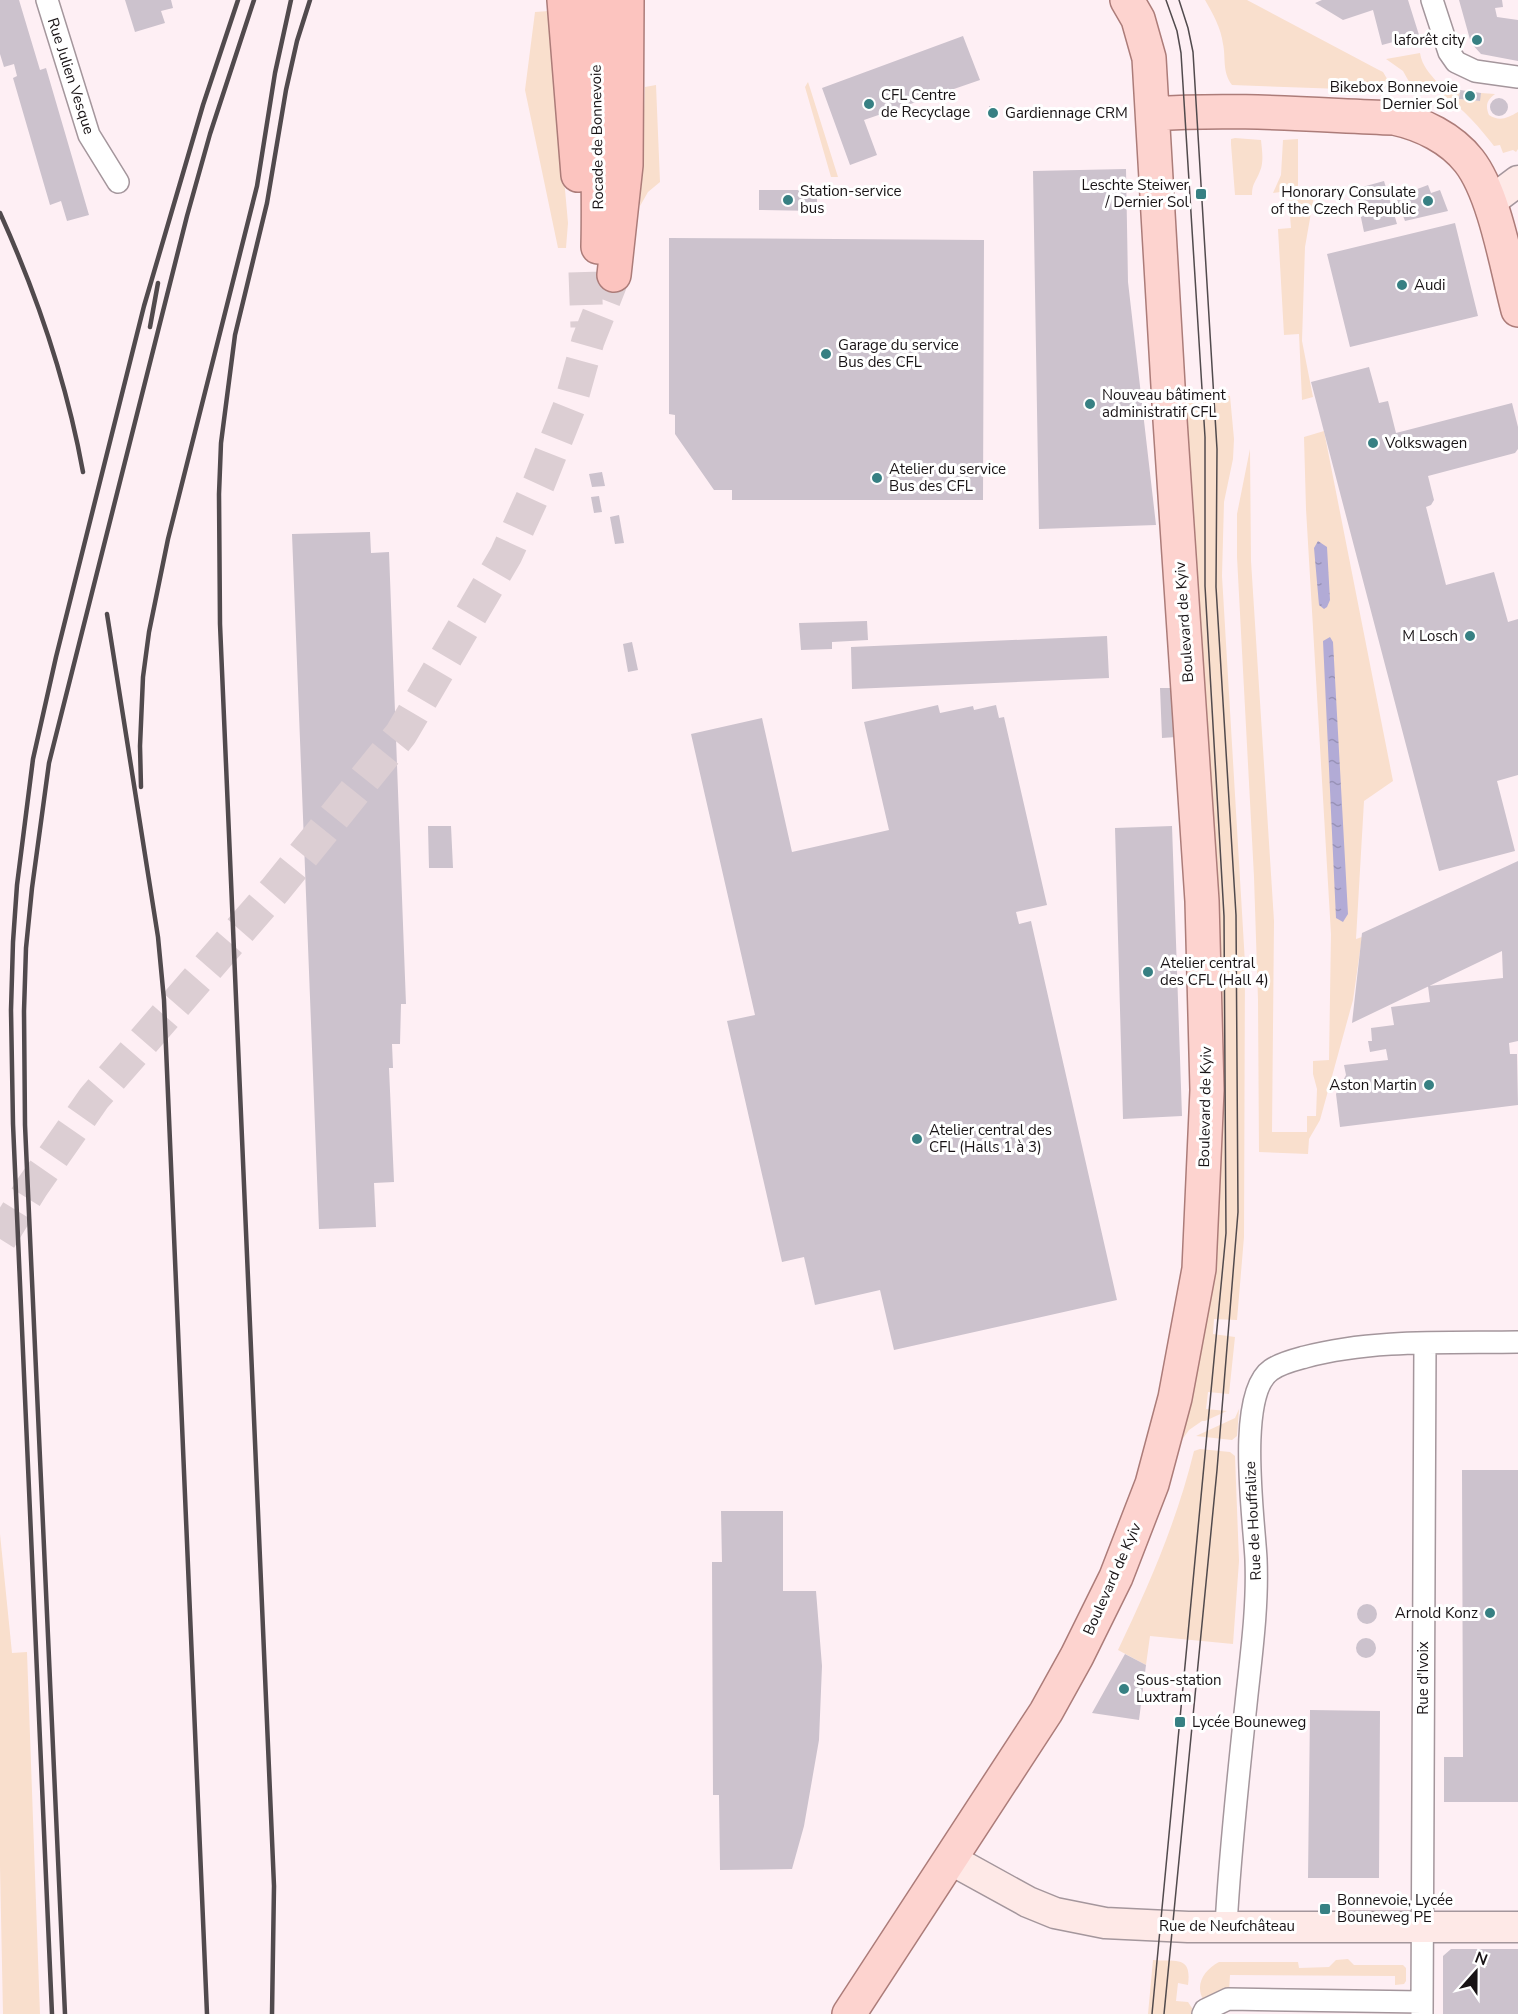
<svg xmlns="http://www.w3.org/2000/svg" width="1518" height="2014" font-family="'Nunito Sans',sans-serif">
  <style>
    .green { fill: #f9dfcd }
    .water { fill: url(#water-ripples) }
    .building { fill: #ccc2cd }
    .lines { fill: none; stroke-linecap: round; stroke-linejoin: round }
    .trunk-tunnel { stroke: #dcced3; stroke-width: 33; stroke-dasharray: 33 16; stroke-linecap: butt }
    .minor-casing { stroke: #a4969c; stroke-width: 24 }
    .secondary-casing { stroke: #a4969c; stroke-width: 33 }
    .primary-casing { stroke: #ac7c79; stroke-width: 36 }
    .trunk-casing { stroke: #ac7c79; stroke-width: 36 }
    .minor { stroke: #fff; stroke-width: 21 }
    .secondary { stroke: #fee9e7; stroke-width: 30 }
    .primary { stroke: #fdd3cf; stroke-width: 33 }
    .trunk { stroke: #fcc4bf; stroke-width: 33 }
    .tram { stroke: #514a4d; stroke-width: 1.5 }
    .rail { stroke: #514a4d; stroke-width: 4.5 }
    .poi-dot { fill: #378083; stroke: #fff; stroke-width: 2 }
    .labels { text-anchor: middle; stroke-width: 6; stroke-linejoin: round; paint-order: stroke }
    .poi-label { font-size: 15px; fill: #181315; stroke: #fff; text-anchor: start }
    .street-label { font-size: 15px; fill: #181315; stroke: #fff }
  </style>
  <defs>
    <pattern id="water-ripples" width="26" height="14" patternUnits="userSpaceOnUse" patternTransform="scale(1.5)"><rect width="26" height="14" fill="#b2abd6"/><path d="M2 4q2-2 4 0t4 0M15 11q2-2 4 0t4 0" fill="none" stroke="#9892b7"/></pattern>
  </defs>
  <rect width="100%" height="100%" fill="#feeff4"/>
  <path class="green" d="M 1205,0 L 1247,0 L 1377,69 L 1383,72 L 1392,87 L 1342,89 L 1232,85 C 1222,72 1226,58 1223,44 C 1221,28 1213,14 1205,0 Z
    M 549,11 L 568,223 L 566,248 L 558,248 L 525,90 L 535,12 Z
    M 1420,53 C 1422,66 1430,74 1438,83 L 1433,92 L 1412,87 L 1403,71 L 1386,59 Z
    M 808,82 L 810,88 L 838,177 L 831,177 L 805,87 Z
    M 656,85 L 660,182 L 648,192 L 640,206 L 645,87 Z
    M 1448,88 L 1460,90 L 1459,99 L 1479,101 L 1481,93 L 1495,94 C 1487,100 1485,105 1489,115 C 1500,122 1507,118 1518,112 L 1518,149 L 1516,152 L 1513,150 L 1503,153 L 1500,145 L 1494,146 C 1479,127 1465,110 1444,96 L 1445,90 Z
    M 1235,138 L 1261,140 C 1262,150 1264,162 1260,171 C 1256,182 1252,183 1252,195 L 1235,195 L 1231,144 L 1231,139 Z
    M 1298,139 L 1298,190 L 1315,190 L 1305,247 L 1302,341 L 1313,397 L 1302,400 L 1299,334 L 1284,335 L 1278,229 L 1291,228 L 1288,191 L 1273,193 L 1281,175 L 1283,140 Z
    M 1230,396 L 1234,439 L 1233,459 L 1224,502 L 1222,576 L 1245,963 L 1244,1237 L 1237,1320 L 1214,1319 L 1213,1334 L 1235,1337 L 1229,1394 L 1208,1392 L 1206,1409 L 1227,1411 L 1205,1421 L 1202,1421 L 1189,1430 L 1179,1444 L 1202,1315 L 1190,511 L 1192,489 L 1185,398 Z
    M 1324,431 L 1393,781 L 1364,801 L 1356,939 L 1362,937 L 1353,1000 L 1320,1120 L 1309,1139 L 1308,1154 L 1259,1152 L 1258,1000 L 1254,877 L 1237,557 L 1237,514 L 1250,449 L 1251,561 L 1274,921 L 1272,1132 L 1307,1132 L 1307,1116 L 1316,1116 L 1317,1089 L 1313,1074 L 1313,1061 L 1329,1060 L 1331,934 L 1306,509 L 1304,437 Z
    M 1239,1409 L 1237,1436 L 1232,1440 L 1196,1436 L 1235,1418 Z
    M 1200,1449 L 1230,1452 L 1235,1456 L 1239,1561 L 1233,1644 L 1150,1636 L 1146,1665 L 1118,1650 C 1149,1585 1177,1521 1194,1451 Z
    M 0,1534 L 12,1653 L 27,1652 L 40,2014 L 3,2014 L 0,1866 Z
    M 1348,1959 L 1354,1965 L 1403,1965 L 1406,1968 L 1406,1981 L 1404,1984 L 1395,1985 L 1395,1976 L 1230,1975 L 1229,1992 L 1204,2001 C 1194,1985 1204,1970 1219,1962 L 1298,1962 L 1299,1968 L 1329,1967 L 1336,1960 Z
    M 1153,1960 C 1176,1962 1192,1955 1188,1985 L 1178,1983 L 1176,2001 L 1188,2002 L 1196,2014 L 1148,2014 Z"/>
  <path class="water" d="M 1318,541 L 1327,547 L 1330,600 L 1327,607 L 1324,609 L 1319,605 L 1314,548 Z
    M 1330,637 L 1333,642 L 1348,914 L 1343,922 L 1336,918 L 1323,641 Z"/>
  <path class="building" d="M 0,0 L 19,0 L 40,70 L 46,68 L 89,215 L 67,221 L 61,201 L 50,205 L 13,78 L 17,76 L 14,64 L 4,67 L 0,54 Z
    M 125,0 L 171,0 L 173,8 L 161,11 L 165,23 L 135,32 Z
    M 1322,0 L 1408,0 L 1419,35 L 1382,45 L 1373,10 L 1343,20 L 1315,3 Z
    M 1459,0 L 1502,0 L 1503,7 L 1495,8 L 1497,17 L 1518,20 L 1518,61 L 1481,54 L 1471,43 Z
    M 963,36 L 980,80 L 864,120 L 877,155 L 850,165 L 822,88 Z
    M 1460,90 L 1481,93 L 1480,101 L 1459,99 Z
    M1490 107a9 9 0 1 1 18 0a9 9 0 1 1-18 0Z
    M 989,106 L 997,107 L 997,119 L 989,119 Z
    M 1126,169 L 1128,282 L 1156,525 L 1039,529 L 1033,171 Z
    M 1384,181 L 1397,224 L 1364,232 L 1355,189 Z
    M 1428,185 L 1431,193 L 1440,190 L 1448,211 L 1405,221 L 1396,197 Z
    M 759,190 L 817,190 L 817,211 L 759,210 Z
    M 1455,223 L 1478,316 L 1350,347 L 1327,254 Z
    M 669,238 L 984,240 L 983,500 L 732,500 L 732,490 L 714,490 L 675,434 L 675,415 L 669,414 Z
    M 1369,367 L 1379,403 L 1388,401 L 1396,433 L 1512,403 L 1518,427 L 1518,449 L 1515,453 L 1428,476 L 1434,500 L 1431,505 L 1426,507 L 1446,585 L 1494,572 L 1508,622 L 1518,619 L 1518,775 L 1497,781 L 1515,851 L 1439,871 L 1311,382 Z
    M 602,472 L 605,486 L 592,487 L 589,474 Z
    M 599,496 L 602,512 L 594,513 L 591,497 Z
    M 619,515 L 624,543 L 615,544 L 610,517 Z
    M 370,532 L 371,553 L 389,552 L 406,1004 L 401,1004 L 400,1044 L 392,1044 L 393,1068 L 389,1068 L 394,1182 L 374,1183 L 376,1227 L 319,1229 L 292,534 Z
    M 867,621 L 868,640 L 832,642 L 832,649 L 801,650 L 799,623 Z
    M 1107,636 L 1109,678 L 852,689 L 851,647 Z
    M 632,642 L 638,670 L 628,672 L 623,644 Z
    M 1160,688 L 1173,688 L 1176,737 L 1162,738 Z
    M 938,705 L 940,713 L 973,706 L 974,710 L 996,705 L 999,718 L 1004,717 L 1047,905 L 1016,912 L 1019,924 L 1031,921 L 1117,1300 L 894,1350 L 880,1290 L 815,1305 L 804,1257 L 782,1262 L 727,1021 L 755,1015 L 691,734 L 762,718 L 792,852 L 889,830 L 864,722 Z
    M 428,826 L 451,826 L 453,868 L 429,868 Z
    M 1172,826 L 1182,1116 L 1123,1119 L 1115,828 Z
    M 1518,861 L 1518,1041 L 1509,1043 L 1510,1054 L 1517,1054 L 1518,1105 L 1340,1127 L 1336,1094 L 1346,1075 L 1344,1065 L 1388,1060 L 1386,1049 L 1370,1052 L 1368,1041 L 1372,1041 L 1371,1028 L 1394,1025 L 1391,1007 L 1430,1002 L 1428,986 L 1503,978 L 1502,951 L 1425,988 L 1352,1023 L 1362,933 Z
    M 1462,1470 L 1518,1470 L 1518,1802 L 1444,1802 L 1444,1757 L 1463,1757 Z
    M 721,1511 L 783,1511 L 783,1591 L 816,1591 L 822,1666 L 819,1740 L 804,1826 L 792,1869 L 720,1870 L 719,1795 L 713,1795 L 712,1562 L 722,1562 Z
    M1357 1614a10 10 0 1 1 20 0a10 10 0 1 1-20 0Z
    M1356 1648a10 10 0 1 1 20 0a10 10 0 1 1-20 0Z
    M 1125,1654 L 1146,1665 L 1139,1720 L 1092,1713 Z
    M 1310,1710 L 1380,1711 L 1379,1878 L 1308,1878 Z
    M 1451,1949 L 1518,1949 L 1518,2014 L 1443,2014 L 1443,1956 Z"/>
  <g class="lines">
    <path class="trunk-tunnel" d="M 585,272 L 587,327
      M 0,1239 L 32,1187 L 94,1098 L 275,890 L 401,734 L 506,555 L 539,483 L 570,405 L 588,341 L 614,275"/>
    <g class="minor-casing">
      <path id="minor" d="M 47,0 L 89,135 L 118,182
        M 1432,0 L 1449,52 L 1456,62 L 1475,71 L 1518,77
        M 1226,1926 C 1230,1852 1238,1778 1246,1704 C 1251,1656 1258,1608 1256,1559 C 1254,1519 1236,1394 1271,1370 C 1281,1363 1294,1360 1305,1357 C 1372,1339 1449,1343 1518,1342
        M 1203,2014 L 1205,2010 L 1228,1999 L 1422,2002
        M 1422,2014 L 1425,1343"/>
    </g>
    <g class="secondary-casing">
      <path id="secondary" d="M 1490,202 L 1518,181
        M 950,1859 L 1028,1902 L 1055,1913 L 1105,1923 L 1188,1927 L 1518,1927"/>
    </g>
    <g class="primary-casing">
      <path id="primary" d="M 1153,114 C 1234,108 1314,115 1394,118 C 1422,124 1451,138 1469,161 C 1495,194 1507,269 1518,310
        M 849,2014 L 1046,1712 L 1077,1656 L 1116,1577 L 1152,1484 L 1175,1398 L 1199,1269 L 1207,1090 L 1202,901 L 1170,420 L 1149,58 L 1138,19 L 1127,0"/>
    </g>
    <g class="trunk-casing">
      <path id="trunk" d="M 564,0 L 578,175
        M 595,0 C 595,82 600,165 598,247
        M 614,275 L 626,165 L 627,0"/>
    </g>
    <use href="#minor" class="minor"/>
    <use href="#secondary" class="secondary"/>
    <use href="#primary" class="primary"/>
    <use href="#trunk" class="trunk"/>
    <path class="tram" d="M 1152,2014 L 1226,1233 L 1224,916 L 1205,586 L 1205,437 L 1181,53 L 1177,31 L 1166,0
      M 1164,2014 L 1217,1470 L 1238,1212 L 1236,915 L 1216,587 L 1217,449 L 1193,52 L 1188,28 L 1179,0"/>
    <path class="rail" d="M 0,213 C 37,295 67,384 83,472
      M 150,327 L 158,283
      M 107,614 L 158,937 L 164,1000 L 207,2014
      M 141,787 L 140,746 L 143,677 L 149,632 L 168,539 L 257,186 L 275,73 L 291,0
      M 52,2014 L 13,1124 L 11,1010 L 13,942 L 17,885 L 33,759 L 56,657 L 144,306 L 203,105 L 238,0
      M 65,2014 L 25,1125 L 24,1011 L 26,948 L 32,888 L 49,763 L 187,216 L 210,134 L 254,0
      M 272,2014 L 274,1886 L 220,624 L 219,494 L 221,443 L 235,335 L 267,203 L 286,90 L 297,41 L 310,0"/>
  </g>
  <g class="poi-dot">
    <circle cx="1477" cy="40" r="6"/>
    <circle cx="1470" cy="96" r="6"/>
    <circle cx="869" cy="104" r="6"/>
    <circle cx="993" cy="113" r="6"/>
    <rect x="1195" y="188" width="12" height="12" rx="3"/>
    <circle cx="788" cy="200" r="6"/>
    <circle cx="1428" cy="201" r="6"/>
    <circle cx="1402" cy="285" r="6"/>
    <circle cx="826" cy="354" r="6"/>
    <circle cx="1090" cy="404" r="6"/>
    <circle cx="1373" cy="443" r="6"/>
    <circle cx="877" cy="478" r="6"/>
    <circle cx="1470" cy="636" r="6"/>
    <circle cx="1148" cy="972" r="6"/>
    <circle cx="1429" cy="1085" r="6"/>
    <circle cx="917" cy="1139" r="6"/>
    <circle cx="1490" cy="1613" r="6"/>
    <circle cx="1124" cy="1689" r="6"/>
    <rect x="1174" y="1716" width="12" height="12" rx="3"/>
    <rect x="1319" y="1903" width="12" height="12" rx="3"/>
  </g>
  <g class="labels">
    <g class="poi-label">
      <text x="1465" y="45" text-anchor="end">laforêt city</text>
      <text x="1458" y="92" text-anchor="end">Bikebox Bonnevoie<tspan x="1458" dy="17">Dernier Sol</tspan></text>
      <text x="881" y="100">CFL Centre<tspan x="881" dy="17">de Recyclage</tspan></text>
      <text x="1005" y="118">Gardiennage CRM</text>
      <text x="1189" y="190" text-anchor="end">Leschte Steiwer<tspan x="1189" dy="17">/ Dernier Sol</tspan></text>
      <text x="800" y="196">Station-service<tspan x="800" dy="17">bus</tspan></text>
      <text x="1416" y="197" text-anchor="end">Honorary Consulate<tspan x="1416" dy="17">of the Czech Republic</tspan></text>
      <text x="1414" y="290">Audi</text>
      <text x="838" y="350">Garage du service<tspan x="838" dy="17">Bus des CFL</tspan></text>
      <text x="1102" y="400">Nouveau bâtiment<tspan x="1102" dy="17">administratif CFL</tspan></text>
      <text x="1385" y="448">Volkswagen</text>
      <text x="889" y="474">Atelier du service<tspan x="889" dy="17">Bus des CFL</tspan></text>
      <text x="1458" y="641" text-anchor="end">M Losch</text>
      <text x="1160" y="968">Atelier central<tspan x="1160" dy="17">des CFL (Hall 4)</tspan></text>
      <text x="1417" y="1090" text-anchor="end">Aston Martin</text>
      <text x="929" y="1135">Atelier central des<tspan x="929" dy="17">CFL (Halls 1 à 3)</tspan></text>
      <text x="1478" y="1618" text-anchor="end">Arnold Konz</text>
      <text x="1136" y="1685">Sous-station<tspan x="1136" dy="17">Luxtram</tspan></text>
      <text x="1192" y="1727">Lycée Bouneweg</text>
      <text x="1337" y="1905">Bonnevoie, Lycée<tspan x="1337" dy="17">Bouneweg PE</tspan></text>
    </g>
    <g class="street-label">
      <text transform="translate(71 76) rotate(72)" y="5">Rue Julien Vesque</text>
      <text transform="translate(597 137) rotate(-91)" y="5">Rocade de Bonnevoie</text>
      <text transform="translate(1184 622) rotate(-94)" y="5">Boulevard de Kyiv</text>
      <text transform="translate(1205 1107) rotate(-89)" y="5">Boulevard de Kyiv</text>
      <text transform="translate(1253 1521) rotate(-93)" y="5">Rue de Houffalize</text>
      <text transform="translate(1112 1579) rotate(-66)" y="5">Boulevard de Kyiv</text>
      <text transform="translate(1423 1678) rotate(-90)" y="5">Rue d'Ivoix</text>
      <text x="1227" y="1931">Rue de Neufchâteau</text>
    </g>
  </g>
  <g transform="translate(1476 1972) rotate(21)" stroke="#ffffff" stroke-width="4.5" paint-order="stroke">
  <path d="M0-4.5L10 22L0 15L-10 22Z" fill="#181315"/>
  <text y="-9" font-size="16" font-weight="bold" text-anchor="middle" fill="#181315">N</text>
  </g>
</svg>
